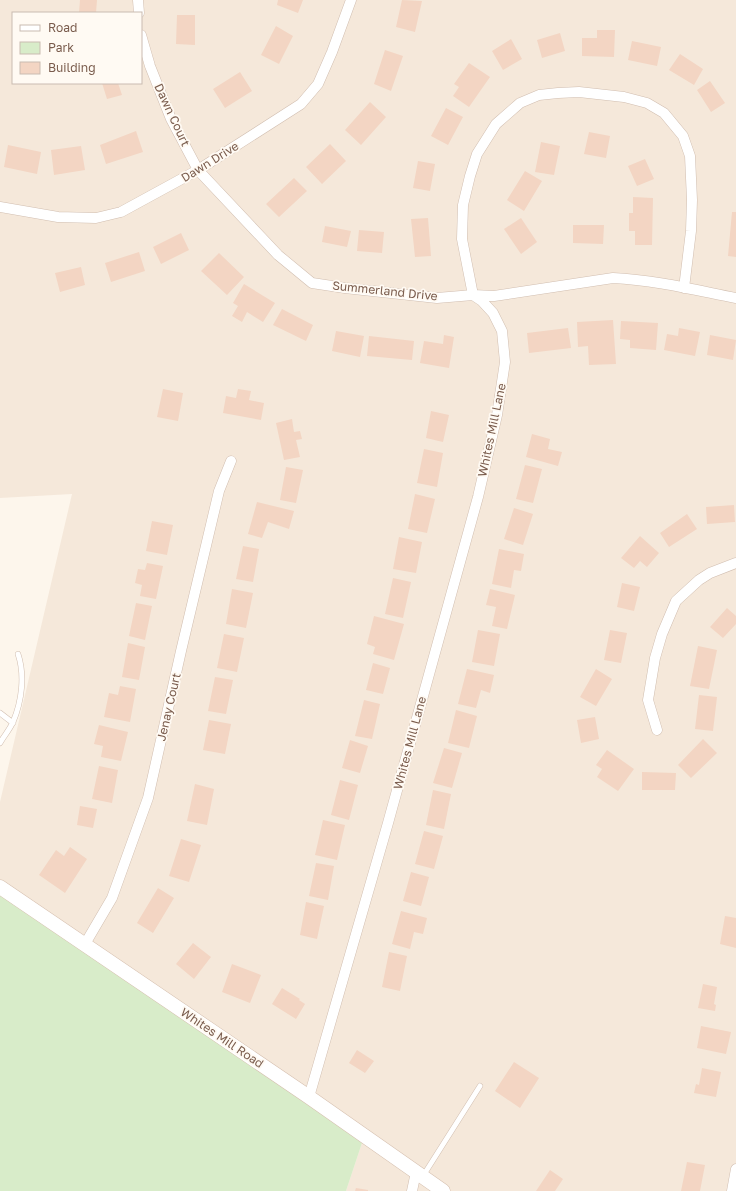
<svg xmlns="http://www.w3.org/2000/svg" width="736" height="1191" font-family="'Golos Text',sans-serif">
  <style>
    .residential { fill: #f5e8da; fill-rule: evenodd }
    .green { fill: #d8ecc9 }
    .building { fill: #f3d5c3 }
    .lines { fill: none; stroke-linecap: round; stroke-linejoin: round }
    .lane-casing { stroke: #d1beb0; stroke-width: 6 }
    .street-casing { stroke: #d1beb0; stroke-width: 11 }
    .secondary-casing { stroke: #d6c0b0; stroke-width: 15 }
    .lane { stroke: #fff; stroke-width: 5 }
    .street { stroke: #fff; stroke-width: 10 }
    .secondary { stroke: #fff; stroke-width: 14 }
    .labels { text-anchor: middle; stroke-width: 3.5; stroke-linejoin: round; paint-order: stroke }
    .street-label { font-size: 12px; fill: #7a5c4d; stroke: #fffaf3 }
  </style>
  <rect width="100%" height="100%" fill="#fdf6ec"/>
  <path class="residential" d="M 0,0 L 736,0 L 736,1191 L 346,1191 L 366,1131 L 0,883 L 0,802 L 72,494 L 0,498 ZM 13,13 L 141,13 L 141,83 L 13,83 Z"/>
  <path class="green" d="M 0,883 L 366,1131 L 346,1191 L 0,1191 Z"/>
  <path class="building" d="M 80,0 L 97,0 L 96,13 L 79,13 Z
    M 278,0 L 303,0 L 298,13 L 277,5 Z
    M 402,0 L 422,1 L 415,32 L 396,27 Z
    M 177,15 L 195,15 L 195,45 L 176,44 Z
    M 276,26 L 293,36 L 279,64 L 261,55 Z
    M 597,30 L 615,30 L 614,57 L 582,56 L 582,38 L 597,38 Z
    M 560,33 L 565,51 L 542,58 L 537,40 Z
    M 511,39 L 522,59 L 503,70 L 492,51 Z
    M 632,41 L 661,47 L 657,66 L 628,60 Z
    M 385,50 L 403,56 L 391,91 L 374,84 Z
    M 680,54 L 703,69 L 694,85 L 669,70 Z
    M 469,63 L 490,77 L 469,107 L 453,96 L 459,87 L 454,84 Z
    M 240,72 L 252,91 L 225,108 L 213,89 Z
    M 710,81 L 725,103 L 711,112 L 697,90 Z
    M 102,83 L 118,83 L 122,95 L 107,99 Z
    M 370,102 L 386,117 L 361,145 L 345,130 Z
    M 446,108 L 463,117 L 448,145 L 431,136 Z
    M 136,131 L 143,152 L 106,164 L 100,145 Z
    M 589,132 L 610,136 L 606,158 L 584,154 Z
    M 541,142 L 560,146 L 554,175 L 535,172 Z
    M 330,144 L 346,161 L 322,184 L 306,167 Z
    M 8,145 L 41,152 L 37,174 L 4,167 Z
    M 81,146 L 85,170 L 54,175 L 51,150 Z
    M 645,159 L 654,179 L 637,186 L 628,166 Z
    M 418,161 L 435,164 L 430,191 L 413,188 Z
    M 525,171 L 542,181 L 524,211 L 507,200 Z
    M 294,178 L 307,191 L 279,217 L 266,204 Z
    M 633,197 L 653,198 L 652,245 L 635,245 L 635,231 L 629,231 L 629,213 L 633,213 Z
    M 732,212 L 736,212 L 736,257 L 728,256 Z
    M 428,218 L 431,256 L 415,257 L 411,219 Z
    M 521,218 L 537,242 L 521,254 L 504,229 Z
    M 573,225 L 604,225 L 603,244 L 573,243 Z
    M 325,226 L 351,231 L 347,247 L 322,242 Z
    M 359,230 L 384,232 L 382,253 L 357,251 Z
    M 181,233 L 189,250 L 161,264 L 153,247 Z
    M 139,252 L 145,271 L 111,282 L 105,263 Z
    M 219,253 L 244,277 L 227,295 L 201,271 Z
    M 81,267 L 85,285 L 60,292 L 55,273 Z
    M 244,284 L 275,303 L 263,322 L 247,312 L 242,322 L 232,316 L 238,306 L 233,303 Z
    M 282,309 L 313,325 L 306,341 L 273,325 Z
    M 613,320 L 616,364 L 589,365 L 588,346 L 578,347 L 577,322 Z
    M 621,321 L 658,323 L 656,350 L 630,348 L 630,340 L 620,339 Z
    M 568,328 L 571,348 L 529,353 L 527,333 Z
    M 679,328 L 700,332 L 695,356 L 664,350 L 667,334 L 678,336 Z
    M 336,331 L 364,336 L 360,357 L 332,351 Z
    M 444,335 L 454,337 L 449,368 L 420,363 L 424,341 L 443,344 Z
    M 710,335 L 736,340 L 733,360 L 707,355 Z
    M 369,336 L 414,341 L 412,360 L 367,356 Z
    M 163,389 L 183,393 L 178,421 L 157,417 Z
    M 238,389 L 251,391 L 249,400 L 264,403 L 261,420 L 223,413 L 226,396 L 236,398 Z
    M 431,411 L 449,415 L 443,442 L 426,438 Z
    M 292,419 L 294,432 L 300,431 L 302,439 L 296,440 L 300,457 L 284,460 L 276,423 Z
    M 532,434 L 550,439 L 548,449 L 562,452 L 558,466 L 526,457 Z
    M 424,449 L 443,453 L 437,487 L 417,483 Z
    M 525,465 L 542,469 L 533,503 L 516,499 Z
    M 286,467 L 303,470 L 296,503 L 280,500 Z
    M 415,494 L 435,499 L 427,533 L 408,529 Z
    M 257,502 L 294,511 L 289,529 L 268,522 L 262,538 L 248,534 Z
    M 734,505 L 735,522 L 707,524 L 706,507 Z
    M 514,508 L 533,514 L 523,545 L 504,539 Z
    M 687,514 L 697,529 L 669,547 L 660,533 Z
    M 152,521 L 173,525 L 167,555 L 146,551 Z
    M 640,536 L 659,553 L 647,567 L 640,561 L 634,568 L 621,558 Z
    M 399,537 L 422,542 L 416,573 L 393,569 Z
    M 243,546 L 259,549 L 253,582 L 236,579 Z
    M 499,549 L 524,554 L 521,571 L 514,570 L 511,588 L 492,584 Z
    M 147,563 L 163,566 L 156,599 L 140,596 L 142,585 L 135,583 L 138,569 L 145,570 Z
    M 393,578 L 411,582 L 403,618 L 385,614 Z
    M 622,583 L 640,587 L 634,611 L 617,607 Z
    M 232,589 L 253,593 L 246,628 L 226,624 Z
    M 490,589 L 515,595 L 507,629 L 492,626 L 496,607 L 486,605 Z
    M 136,603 L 152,606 L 145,640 L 129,636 Z
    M 727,608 L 736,616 L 736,624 L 723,638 L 710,627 Z
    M 374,616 L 404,624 L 394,660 L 373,654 L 375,647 L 367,644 Z
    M 478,630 L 500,634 L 494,666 L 472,662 Z
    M 610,630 L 627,633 L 621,663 L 604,660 Z
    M 224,634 L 244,638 L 237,672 L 217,668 Z
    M 128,643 L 145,647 L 139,680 L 122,677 Z
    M 698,646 L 717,650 L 709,689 L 690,686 Z
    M 373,663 L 390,668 L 383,694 L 366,690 Z
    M 467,669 L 494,675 L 490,693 L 481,690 L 476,708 L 458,704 Z
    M 596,669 L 612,679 L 596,706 L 580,697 Z
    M 215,677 L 233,680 L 226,714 L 208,711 Z
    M 120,686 L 136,689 L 130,722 L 104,717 L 109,693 L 118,695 Z
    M 699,695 L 717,697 L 713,731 L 695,729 Z
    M 364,700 L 380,704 L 372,739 L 355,736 Z
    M 456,710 L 477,716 L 469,748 L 448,743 Z
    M 595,717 L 599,739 L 581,743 L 577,720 Z
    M 209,720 L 231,724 L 225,754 L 203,750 Z
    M 99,725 L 128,732 L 121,761 L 101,757 L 103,746 L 94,744 Z
    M 703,739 L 717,753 L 691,778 L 678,765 Z
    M 350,740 L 368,746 L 360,773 L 342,768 Z
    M 444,748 L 462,753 L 452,788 L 433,783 Z
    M 607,750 L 634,769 L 618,791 L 597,777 L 602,769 L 596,765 Z
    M 99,766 L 118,770 L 112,803 L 92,799 Z
    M 642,772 L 676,773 L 675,790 L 642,790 Z
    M 340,780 L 358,785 L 349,820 L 331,815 Z
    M 195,784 L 214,789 L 207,825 L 187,821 Z
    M 433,790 L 451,794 L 444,829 L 426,825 Z
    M 80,806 L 97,809 L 93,828 L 77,825 Z
    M 323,820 L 345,825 L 337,860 L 315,855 Z
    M 424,831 L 443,836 L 434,869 L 415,864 Z
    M 181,839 L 201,845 L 189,882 L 169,876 Z
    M 70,847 L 87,859 L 65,893 L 39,875 L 56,850 L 64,856 Z
    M 316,863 L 334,866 L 328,900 L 309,896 Z
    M 411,872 L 429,877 L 421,906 L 403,901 Z
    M 158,888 L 174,898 L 153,933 L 137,923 Z
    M 306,902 L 324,906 L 317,939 L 300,935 Z
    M 401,911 L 427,918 L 423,934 L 414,932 L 410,949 L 392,944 Z
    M 725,916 L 736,918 L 736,948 L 720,944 Z
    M 193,943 L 211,957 L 194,979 L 176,964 Z
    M 389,952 L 407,956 L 400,991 L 382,987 Z
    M 232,964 L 261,975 L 250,1003 L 222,992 Z
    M 703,984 L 717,987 L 714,1004 L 716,1005 L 715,1011 L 698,1008 Z
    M 282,988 L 300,999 L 299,1000 L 305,1004 L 296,1019 L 272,1004 Z
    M 701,1026 L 731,1032 L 726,1054 L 697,1048 Z
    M 357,1050 L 374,1061 L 365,1073 L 349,1063 Z
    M 514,1062 L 539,1078 L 520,1108 L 495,1091 Z
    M 702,1068 L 721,1072 L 716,1097 L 694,1093 L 696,1084 L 699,1085 Z
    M 687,1162 L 705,1165 L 700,1191 L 681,1191 Z
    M 550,1170 L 563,1179 L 555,1191 L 536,1191 Z
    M 356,1188 L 368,1190 L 368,1191 L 355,1191 Z"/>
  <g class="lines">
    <g class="lane-casing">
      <path id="lane" d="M 0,713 L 13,723
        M 0,743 C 4,736 10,729 13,722 C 22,701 25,675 18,654
        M 423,1176 L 480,1086"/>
    </g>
    <g class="street-casing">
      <path id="street" d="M 138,0 L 139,13
        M 141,35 L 150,66 L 171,119 L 198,170 L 278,255 L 312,283 L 345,288 L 437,298 L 473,295 L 494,296 L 613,278 C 655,280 695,290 736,298
        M 0,207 L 58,217 L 96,218 L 121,212 L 198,170 L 301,104 L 318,84 L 332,52 L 351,0
        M 657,730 L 648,700 L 655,658 L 662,634 L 676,601 L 699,580 L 710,573 L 736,563
        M 85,944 L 112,898 L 148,798 L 181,651 L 219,491 L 231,461
        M 309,1097 L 388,823 L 478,497 L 497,415 L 505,362 L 502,331 L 493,313 L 482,301 L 473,295 L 462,239 L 463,205 L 470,176 L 477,154 L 496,124 L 520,103 L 539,95 L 558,93 L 579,92 L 624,97 L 647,103 L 664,113 L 683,136 L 690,156 L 692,200 L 691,231 L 684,288
        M 412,1191 L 416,1172
        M 732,1191 L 736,1169"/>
    </g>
    <g class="secondary-casing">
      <path id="secondary" d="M 0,887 L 309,1097 L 443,1191"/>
    </g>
    <use href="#lane" class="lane"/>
    <use href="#street" class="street"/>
    <use href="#secondary" class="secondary"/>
  </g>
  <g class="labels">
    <g class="street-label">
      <text transform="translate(172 115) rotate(65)" y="4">Dawn Court</text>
      <text transform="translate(210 162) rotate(-32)" y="4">Dawn Drive</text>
      <text transform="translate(385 291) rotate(6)" y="4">Summerland Drive</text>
      <text transform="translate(492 430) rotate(-78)" y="4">Whites Mill Lane</text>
      <text transform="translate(169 707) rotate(-77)" y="4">Jenay Court</text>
      <text transform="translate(410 743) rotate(-75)" y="4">Whites Mill Lane</text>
      <text transform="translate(222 1038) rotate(34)" y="4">Whites Mill Road</text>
    </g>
  </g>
  <rect x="12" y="12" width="130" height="72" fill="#fffaf3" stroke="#cabbb1"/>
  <rect x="20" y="25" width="20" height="6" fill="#ffffff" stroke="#cabbb1"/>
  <text x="48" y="32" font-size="12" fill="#7a5c4d">Road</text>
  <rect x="20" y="42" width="20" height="12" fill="#d8ecc9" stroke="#cabbb1"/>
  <text x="48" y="52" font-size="12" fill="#7a5c4d">Park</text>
  <rect x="20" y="62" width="20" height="12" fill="#f3d5c3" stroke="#cabbb1"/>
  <text x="48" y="72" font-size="12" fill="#7a5c4d">Building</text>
</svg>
